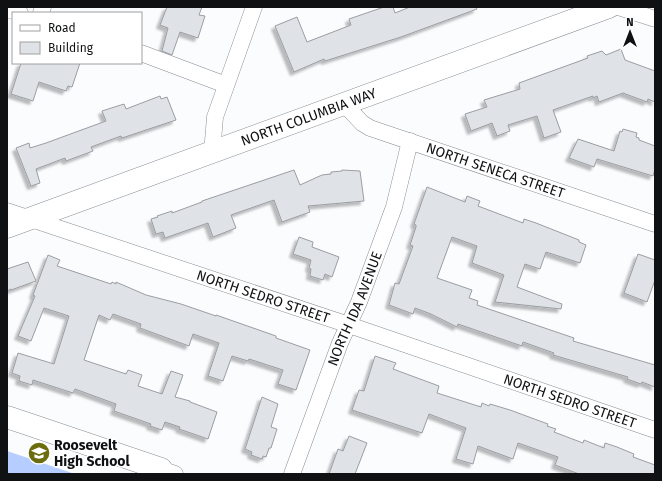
<svg xmlns="http://www.w3.org/2000/svg" width="662" height="481" font-family="'Fira Sans',sans-serif">
  <style>
    .green { fill: #b5ceff }
    .building { fill: #dfe2e7; stroke: #9a9da2; filter: url(#shadow) }
    .lines { fill: none; stroke-linecap: round; stroke-linejoin: round }
    .street-casing { stroke: #8b8e93; stroke-width: 17 }
    .secondary-casing { stroke: #8b8e93; stroke-width: 23 }
    .street { stroke: #fff; stroke-width: 16 }
    .secondary { stroke: #fff; stroke-width: 22 }
    .labels { text-anchor: middle; stroke-width: 3; stroke-linejoin: round; paint-order: stroke }
    .street-label { font-size: 14px; fill: #101113; stroke: #fff }
    .poi-label { font-size: 14px; font-weight: bold; fill: #101113; stroke: #fff; text-anchor: start }
  </style>
  <defs>
    <filter id="shadow"><feDropShadow dx="-3.5" dy="3.5" stdDeviation="1" flood-color="#0004"/></filter>
  </defs>
  <rect width="100%" height="100%" fill="#fbfcfe"/>
  <path class="green" d="M 7,451 L 75,474 L 7,474 Z"/>
  <path class="building" d="M 167,7 L 202,7 L 199,15 L 205,16 L 198,38 L 180,32 L 172,55 L 162,51 L 168,28 L 160,25 Z
    M 384,7 L 393,7 L 395,13 L 410,7 L 476,7 L 477,9 L 401,37 L 325,61 L 324,59 L 294,72 L 275,26 L 297,17 L 307,42 L 351,25 L 349,19 Z
    M 621,49 L 625,60 L 655,71 L 655,102 L 648,99 L 647,102 L 623,93 L 599,102 L 597,96 L 593,98 L 593,96 L 553,110 L 561,132 L 544,138 L 537,116 L 508,125 L 510,131 L 497,136 L 492,123 L 471,131 L 465,114 L 487,107 L 484,100 L 520,89 L 519,83 L 588,58 L 587,56 L 602,51 L 606,55 Z
    M 21,63 L 80,63 L 72,87 L 68,86 L 66,91 L 39,82 L 33,101 L 11,94 Z
    M 160,96 L 161,99 L 167,97 L 176,120 L 122,138 L 121,136 L 91,147 L 93,151 L 66,161 L 65,158 L 36,169 L 40,183 L 31,186 L 16,148 L 29,143 L 30,148 L 46,143 L 106,121 L 102,111 L 124,104 L 126,109 Z
    M 623,129 L 637,133 L 636,137 L 639,138 L 639,140 L 655,146 L 655,169 L 653,176 L 597,159 L 594,167 L 569,158 L 578,139 L 614,151 L 620,131 L 622,132 Z
    M 294,170 L 300,185 L 322,175 L 331,174 L 331,172 L 342,171 L 342,170 L 360,171 L 364,201 L 308,206 L 310,212 L 282,222 L 274,200 L 231,215 L 236,228 L 213,237 L 208,223 L 165,238 L 163,232 L 156,234 L 151,219 L 158,217 L 157,216 L 172,211 L 172,213 L 202,202 L 202,201 Z
    M 427,187 L 465,202 L 467,196 L 480,201 L 478,206 L 523,223 L 524,219 L 536,223 L 579,240 L 579,242 L 586,245 L 580,263 L 546,252 L 540,269 L 525,264 L 517,287 L 562,304 L 561,309 L 495,302 L 504,275 L 472,263 L 477,246 L 452,237 L 437,278 L 472,290 L 469,298 L 478,301 L 477,305 L 574,338 L 573,341 L 655,365 L 655,387 L 642,382 L 641,384 L 627,379 L 628,377 L 553,355 L 554,353 L 523,342 L 522,346 L 458,324 L 457,327 L 431,314 L 415,308 L 413,314 L 389,305 L 395,283 L 399,284 L 413,246 L 410,245 L 416,227 L 416,225 L 414,224 Z
    M 299,237 L 313,242 L 312,247 L 339,257 L 332,277 L 325,274 L 323,280 L 310,276 L 311,269 L 309,268 L 311,260 L 293,254 Z
    M 638,254 L 655,260 L 655,280 L 647,302 L 624,293 Z
    M 48,255 L 60,260 L 57,266 L 111,284 L 112,282 L 116,284 L 116,282 L 146,295 L 181,304 L 216,316 L 216,315 L 276,336 L 276,338 L 310,350 L 296,390 L 278,384 L 283,370 L 249,359 L 248,361 L 232,356 L 223,381 L 208,376 L 219,343 L 193,334 L 189,346 L 140,328 L 141,324 L 113,314 L 110,320 L 99,315 L 84,360 L 126,374 L 128,370 L 142,375 L 138,386 L 162,394 L 171,371 L 183,375 L 175,397 L 190,401 L 190,402 L 217,412 L 208,439 L 179,429 L 180,427 L 165,422 L 162,430 L 150,426 L 151,424 L 114,411 L 116,404 L 75,389 L 73,393 L 33,380 L 32,385 L 19,381 L 20,376 L 12,373 L 18,353 L 54,364 L 69,316 L 44,308 L 31,341 L 18,336 L 35,296 L 33,295 Z
    M 28,262 L 36,281 L 11,290 L 11,289 L 7,291 L 7,269 Z
    M 375,356 L 396,363 L 393,369 L 439,386 L 437,393 L 481,407 L 482,403 L 489,406 L 490,404 L 510,410 L 548,424 L 547,426 L 556,429 L 554,432 L 583,443 L 584,440 L 604,448 L 605,443 L 617,447 L 634,454 L 633,457 L 655,465 L 655,474 L 579,474 L 555,465 L 558,457 L 518,443 L 513,459 L 478,446 L 473,464 L 456,459 L 466,428 L 429,414 L 422,433 L 352,410 L 359,390 L 364,391 Z
    M 262,397 L 278,404 L 271,427 L 277,429 L 271,448 L 269,448 L 266,457 L 263,456 L 262,459 L 251,455 L 252,452 L 245,449 Z
    M 349,436 L 367,443 L 355,474 L 329,474 L 338,449 L 343,451 Z"/>
  <g class="lines">
    <g class="street-casing">
      <g id="street">
        <path d="M 618,7 L 655,19"/>
        <path d="M 7,9 L 20,13"/>
        <path d="M 41,13 L 43,7"/>
        <path d="M 141,53 L 226,85"/>
        <path id="s1" d="M 344,104 L 362,123 L 370,128 L 655,224"/>
        <path d="M 212,153 L 215,117 L 254,7"/>
        <path id="s2" d="M 7,211 L 349,325 L 655,430"/>
        <path d="M 161,469 L 175,474"/>
        <path id="s3" d="M 292,474 L 340,343 L 359,302 L 394,207 L 410,141"/>
      </g>
    </g>
    <g class="secondary-casing">
      <g id="secondary">
        <path id="s4" d="M 7,227 L 609,7"/>
        <path d="M 7,417 L 161,469 L 159,474"/>
      </g>
    </g>
    <use href="#street" class="street"/>
    <use href="#secondary" class="secondary"/>
  </g>
  <defs>
    <g id="school-disc" transform="scale(1.15)"><circle r="9.5" fill="#6a6c0d" stroke="#fff"/><path d="M0-5L7-2L0 1L-7-2ZM-4 1L0 2.5L4 1V4Q0 6-4 4Z" fill="#fff"/></g>
  </defs>
  <g fill-rule="evenodd">
    <use href="#school-disc" x="39" y="453"/>
  </g>
  <g class="labels">
    <g class="street-label">
      <text dy="5" stroke="none"><textPath href="#s4" startOffset="321">NORTH COLUMBIA WAY</textPath></text>
      <text dy="5" stroke="none"><textPath href="#s1" startOffset="168">NORTH SENECA STREET</textPath></text>
      <text dy="5" stroke="none"><textPath href="#s2" startOffset="270">NORTH SEDRO STREET</textPath></text>
      <text dy="5" stroke="none"><textPath href="#s3" startOffset="177">NORTH IDA AVENUE</textPath></text>
      <text dy="5" stroke="none"><textPath href="#s2" startOffset="594">NORTH SEDRO STREET</textPath></text>
    </g>
    <g class="poi-label">
      <text x="54" y="450">Roosevelt<tspan x="54" dy="16">High School</tspan></text>
    </g>
  </g>
  <rect width="662" height="481" fill="none" stroke="#101113" stroke-width="16"/>
  <rect x="12" y="12" width="130" height="52" fill="#ffffff" stroke="#9fa0a1"/>
  <rect x="20" y="25" width="20" height="6" fill="#ffffff" stroke="#9fa0a1"/>
  <text x="48" y="32" font-size="12" fill="#101113">Road</text>
  <rect x="20" y="42" width="20" height="12" fill="#dfe2e7" stroke="#9fa0a1"/>
  <text x="48" y="52" font-size="12" fill="#101113">Building</text>
  <g transform="translate(630 32)" stroke="#ffffff" stroke-width="3" paint-order="stroke">
  <path d="M0-3L7 15L0 10L-7 15Z" fill="#101113"/>
  <text y="-6" font-size="11" font-weight="bold" text-anchor="middle" fill="#101113">N</text>
  </g>
</svg>
